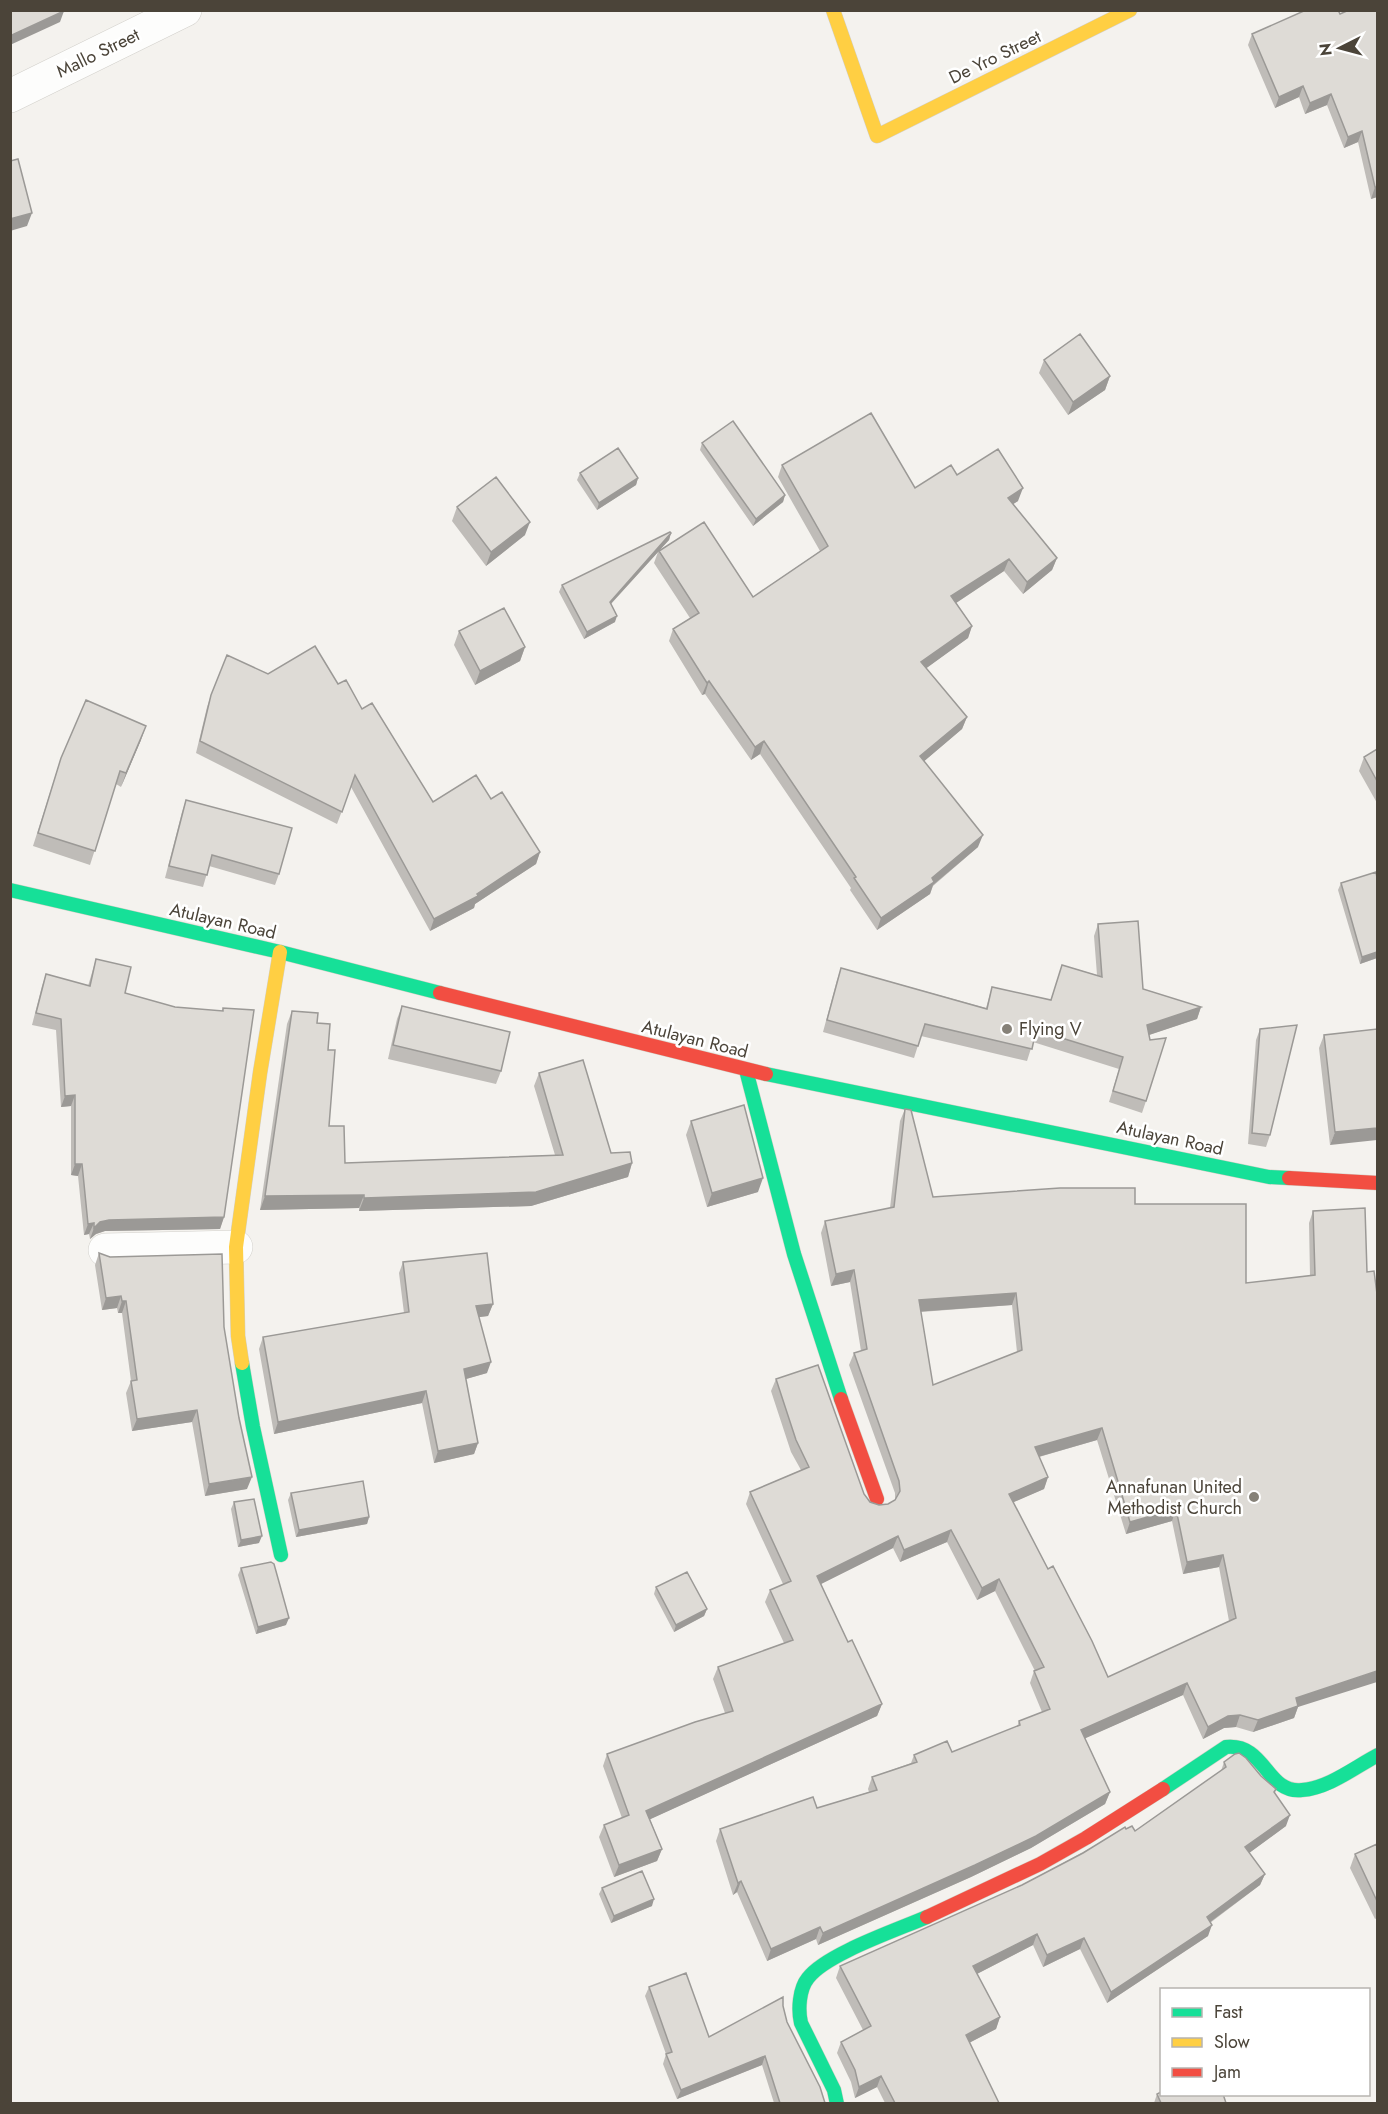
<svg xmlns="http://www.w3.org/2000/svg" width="1388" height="2114" font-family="Jost,sans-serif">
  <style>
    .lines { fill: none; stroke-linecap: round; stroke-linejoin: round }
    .street-casing { stroke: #d2d0cb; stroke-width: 34 }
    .fast-casing { stroke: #d3cfc5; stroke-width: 15 }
    .slow-casing { stroke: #d3cfc5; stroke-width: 15 }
    .jam-casing { stroke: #d3cfc5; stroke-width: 15 }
    .street { stroke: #fdfdfc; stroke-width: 33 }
    .fast { stroke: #16e098; stroke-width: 14 }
    .slow { stroke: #ffcf43; stroke-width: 14 }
    .jam { stroke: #f24e42; stroke-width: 14 }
    .wall { fill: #bfbcb8; fill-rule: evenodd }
    .shaded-wall { fill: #9b9996 }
    .building { fill: #dedbd6; stroke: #9b9996; stroke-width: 1.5; fill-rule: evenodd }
    .poi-dot { fill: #868178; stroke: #fff; stroke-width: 2 }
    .labels { text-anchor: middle; stroke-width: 5; stroke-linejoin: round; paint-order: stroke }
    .street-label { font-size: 18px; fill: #4b4439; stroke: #fff }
    .poi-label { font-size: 18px; fill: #4b4439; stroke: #fff; text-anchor: start }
  </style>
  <rect width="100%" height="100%" fill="#f4f2ee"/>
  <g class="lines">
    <g class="street-casing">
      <path id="street" d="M 10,96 L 185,10
        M 105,1250 L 236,1247"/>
    </g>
    <g class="fast-casing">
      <path id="fast" d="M 10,890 L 280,952 L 440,993
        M 746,1070 L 794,1254 L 841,1399
        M 766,1074 L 1269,1177 L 1289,1178
        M 242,1363 L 253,1427 L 281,1555
        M 1163,1789 L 1226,1747 C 1266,1743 1266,1794 1302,1790 C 1329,1788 1355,1767 1378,1755
        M 837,2104 L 834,2090 L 801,2023 C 798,2010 799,1989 808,1978 C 826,1954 897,1930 927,1917"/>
    </g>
    <g class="slow-casing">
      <path id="slow" d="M 833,10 L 877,136 L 1130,10
        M 242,1363 L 238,1336 L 236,1247 L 260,1073 L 280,952"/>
    </g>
    <g class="jam-casing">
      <path id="jam" d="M 440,993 L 766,1074
        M 1289,1178 L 1378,1183
        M 841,1399 L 877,1499
        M 927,1917 L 1040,1864 L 1086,1838 L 1163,1789"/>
    </g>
    <use href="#street" class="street"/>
    <use href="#fast" class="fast"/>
    <use href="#slow" class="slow"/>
    <use href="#jam" class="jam"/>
  </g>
  <path class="wall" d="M 1340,14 L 1377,197 L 1371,199 L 1358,142 L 1344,148 L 1327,105 L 1305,114 L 1299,97 L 1275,108 L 1248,45 L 1252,34 Z
    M 1044,360 L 1110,376 L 1105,390 L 1068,415 L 1039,373 Z
    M 702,443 L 785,495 L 783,502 L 753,526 L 700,450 Z
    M 782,465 L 915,488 L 957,475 L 1018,501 L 1013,504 L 1057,558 L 1052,570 L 1023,594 L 1004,571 L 956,603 L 972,626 L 968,638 L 926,668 L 967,717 L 962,729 L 924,761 L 978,847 L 933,886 L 930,894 L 877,930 L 850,890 L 851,888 L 760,754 L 751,760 L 705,694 L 702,695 L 669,641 L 673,629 L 690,618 L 654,563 L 658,552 L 611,604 L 615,622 L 584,639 L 559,592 L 562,585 L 671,533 L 669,540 L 659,550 L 753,597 L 820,551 L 778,477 Z
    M 580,473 L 638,478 L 636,485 L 597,510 L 577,480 Z
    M 457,507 L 525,535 L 486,566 L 452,521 Z
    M 459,631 L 525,647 L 520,661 L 475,685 L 454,645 Z
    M 268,674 L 338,684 L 362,709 L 433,802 L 491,799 L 540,852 L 536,864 L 475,904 L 474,908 L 430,931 L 351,787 L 337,824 L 196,753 L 207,707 L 211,695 Z
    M 141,740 L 121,787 L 116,784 L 90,865 L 33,846 L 61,758 Z
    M 1377,749 L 1377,803 L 1359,771 L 1364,757 Z
    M 186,800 L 279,874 L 275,885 L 209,866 L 203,887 L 165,878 L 182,812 Z
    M 1377,878 L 1377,958 L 1360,964 L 1338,890 L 1341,883 Z
    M 1098,924 L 1143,989 L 1201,1007 L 1197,1019 L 1149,1035 L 1146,1101 L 1142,1113 L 1109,1102 L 1119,1069 L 1033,1042 L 1027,1061 L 921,1036 L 914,1058 L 823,1032 L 837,980 L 841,968 L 986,1008 L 992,987 L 1051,1000 L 1062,965 L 1097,975 L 1094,936 Z
    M 96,959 L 125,993 L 175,1007 L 222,1011 L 223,1008 L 224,1217 L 220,1229 L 105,1231 L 96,1234 L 90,1239 L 89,1234 L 84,1235 L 78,1176 L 71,1175 L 71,1106 L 61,1107 L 56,1030 L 32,1025 L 42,986 L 46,974 L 88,986 Z
    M 402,1006 L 501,1071 L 496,1084 L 388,1059 L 397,1019 Z
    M 292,1011 L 317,1023 L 328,1050 L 329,1126 L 345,1163 L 555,1155 L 534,1086 L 539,1073 L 611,1153 L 632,1163 L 628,1177 L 531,1206 L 359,1211 L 359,1208 L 260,1210 L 287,1024 Z
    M 1260,1029 L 1270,1135 L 1266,1147 L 1248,1144 L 1256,1040 Z
    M 1377,1029 L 1330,1145 L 1319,1048 L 1324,1035 Z
    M 905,1109 L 933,1197 L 1135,1204 L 1246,1283 L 1310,1276 L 1309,1223 L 1313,1211 L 1365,1208 L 1298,1707 L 1294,1718 L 1253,1732 L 1236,1727 L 1224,1728 L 1203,1739 L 1183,1695 L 1085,1738 L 1110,1792 L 1105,1804 L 1031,1848 L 971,1877 L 818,1945 L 816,1939 L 767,1961 L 737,1892 L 733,1895 L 716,1841 L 720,1829 L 817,1808 L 869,1792 L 868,1789 L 872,1777 L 911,1763 L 914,1755 L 952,1752 L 1017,1727 L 1019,1721 L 1042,1712 L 1030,1683 L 1034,1671 L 1035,1671 L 995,1591 L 977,1600 L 947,1542 L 900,1562 L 893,1548 L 821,1584 L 848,1642 L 882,1704 L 877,1716 L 650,1819 L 662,1849 L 657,1861 L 614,1877 L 599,1837 L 604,1825 L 622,1818 L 603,1766 L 607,1754 L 725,1713 L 713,1679 L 718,1667 L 784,1643 L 765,1602 L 770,1590 L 783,1584 L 746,1504 L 750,1492 L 801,1470 L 791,1452 L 771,1391 L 776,1379 L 870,1502 L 879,1505 L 888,1504 L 895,1500 L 895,1493 L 849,1365 L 854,1353 L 861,1351 L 850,1282 L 831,1286 L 821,1233 L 825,1221 L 890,1208 L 900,1121 ZM 1012,1305 L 1017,1352 L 933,1385 L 921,1312 ZM 1097,1440 L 1126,1534 L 1172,1521 L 1183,1574 L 1219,1567 L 1229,1621 L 1108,1677 L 1048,1569 L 1013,1502 L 1044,1489 L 1048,1477 L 1039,1457 Z
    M 691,1121 L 758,1192 L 707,1207 L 686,1135 Z
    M 99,1253 L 224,1327 L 247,1489 L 205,1496 L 192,1422 L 132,1431 L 126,1393 L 131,1381 L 122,1313 L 118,1313 L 117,1308 L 102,1310 L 95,1265 Z
    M 403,1262 L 493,1304 L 488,1316 L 479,1317 L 487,1373 L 466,1379 L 478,1443 L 474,1454 L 434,1463 L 422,1403 L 274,1434 L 259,1349 L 263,1337 L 404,1313 L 399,1273 Z
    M 291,1493 L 369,1517 L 367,1524 L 296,1537 L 288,1500 Z
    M 234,1502 L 259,1543 L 238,1547 L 231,1509 Z
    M 241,1568 L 286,1625 L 256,1634 L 238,1575 Z
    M 656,1587 L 707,1609 L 704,1616 L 674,1632 L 654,1594 Z
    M 1224,1762 L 1261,1776 L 1276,1789 L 1275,1793 L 1286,1826 L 1249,1853 L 1265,1874 L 1260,1885 L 1210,1923 L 1208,1936 L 1107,2003 L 1080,1949 L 1043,1967 L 1033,1945 L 977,1974 L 1000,2017 L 996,2029 L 969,2043 L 999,2103 L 885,2103 L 877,2087 L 855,2098 L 851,2082 L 837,2053 L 841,2042 L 863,2030 L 836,1978 L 840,1966 L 1022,1885 L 1126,1829 L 1135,1831 L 1221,1771 Z
    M 1377,1844 L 1377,1918 L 1375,1919 L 1350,1868 L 1355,1854 Z
    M 602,1888 L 652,1906 L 611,1923 L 599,1894 Z
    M 649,1987 L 709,2037 L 783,2006 L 787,2022 L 825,2103 L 774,2103 L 762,2065 L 677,2099 L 663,2064 L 666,2054 L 645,1996 Z
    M 1157,2094 L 1226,2103 L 1154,2103 Z"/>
  <path class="shaded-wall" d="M 64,11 L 60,22 L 10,45 L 10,39 L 12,35 Z
    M 1303,86 L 1299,97 L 1275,108 L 1279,97 Z
    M 1331,94 L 1327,105 L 1305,114 L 1310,103 Z
    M 1362,131 L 1358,142 L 1344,148 L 1348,137 Z
    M 1375,187 L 1377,187 L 1377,197 L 1371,199 Z
    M 32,213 L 27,226 L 10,231 L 10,219 Z
    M 1110,376 L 1105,390 L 1068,415 L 1073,402 Z
    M 638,478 L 636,485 L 597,510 L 599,503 Z
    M 1023,488 L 1018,501 L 1004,510 L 1008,498 Z
    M 785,495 L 783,502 L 753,526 L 756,519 Z
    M 530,522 L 525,535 L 486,566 L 491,552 Z
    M 671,533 L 669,540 L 607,608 L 610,602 Z
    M 1057,558 L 1052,570 L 1023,594 L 1027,582 Z
    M 1009,559 L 1004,571 L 947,609 L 951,596 Z
    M 617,616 L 615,622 L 584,639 L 587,632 Z
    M 972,626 L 968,638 L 917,675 L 921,662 Z
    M 525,647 L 520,661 L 475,685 L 480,671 Z
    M 709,681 L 705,694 L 702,695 L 707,683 Z
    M 967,717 L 962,729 L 915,769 L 920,756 Z
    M 146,726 L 141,740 L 121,787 L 126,773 Z
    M 764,741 L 760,754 L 751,760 L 755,747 Z
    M 983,835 L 978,847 L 933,885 L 930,894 L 877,930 L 881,918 L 932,878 Z
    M 540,852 L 536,864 L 475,904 L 474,908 L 430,931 L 434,919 L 477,894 Z
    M 1377,952 L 1377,958 L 1360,964 L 1362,957 Z
    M 1201,1007 L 1197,1019 L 1143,1037 L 1147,1025 Z
    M 75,1095 L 71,1106 L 61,1107 L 65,1096 Z
    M 1377,1128 L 1377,1140 L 1330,1145 L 1335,1132 Z
    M 632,1163 L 628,1177 L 531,1206 L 359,1211 L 364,1198 Z
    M 75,1164 L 82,1164 L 78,1176 L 71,1175 Z
    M 763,1178 L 758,1192 L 707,1207 L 712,1193 Z
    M 364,1195 L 359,1208 L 260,1210 L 265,1196 Z
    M 224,1217 L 220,1229 L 105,1231 L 96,1234 L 90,1239 L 94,1228 L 100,1222 L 109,1220 Z
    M 94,1223 L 89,1234 L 84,1235 L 88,1224 Z
    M 854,1270 L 850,1282 L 831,1286 L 836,1274 Z
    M 1016,1293 L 1012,1305 L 914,1312 L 919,1300 Z
    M 121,1296 L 117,1308 L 102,1310 L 106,1298 Z
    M 122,1301 L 126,1301 L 122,1313 L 118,1313 Z
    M 493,1304 L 488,1316 L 472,1318 L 476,1306 Z
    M 491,1362 L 487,1373 L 459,1381 L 464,1369 Z
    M 426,1391 L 422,1403 L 274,1434 L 278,1422 Z
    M 197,1410 L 192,1422 L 132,1431 L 137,1419 Z
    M 1102,1428 L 1097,1440 L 1031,1459 L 1035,1447 Z
    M 478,1443 L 474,1454 L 434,1463 L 438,1451 Z
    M 252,1477 L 247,1489 L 205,1496 L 209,1484 Z
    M 1048,1477 L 1044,1489 L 1005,1506 L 1009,1494 Z
    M 1176,1509 L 1172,1521 L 1126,1534 L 1130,1522 Z
    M 369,1517 L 367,1524 L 296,1537 L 299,1530 Z
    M 951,1530 L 947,1542 L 900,1562 L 904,1550 Z
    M 262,1536 L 259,1543 L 238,1547 L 241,1540 Z
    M 898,1536 L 893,1548 L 813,1588 L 817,1576 Z
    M 1223,1555 L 1219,1567 L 1183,1574 L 1187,1562 Z
    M 999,1579 L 995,1591 L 977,1600 L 982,1588 Z
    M 707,1609 L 704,1616 L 674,1632 L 676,1625 Z
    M 289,1618 L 286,1625 L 256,1634 L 258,1627 Z
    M 1377,1671 L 1377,1682 L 1298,1707 L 1294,1718 L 1253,1732 L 1258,1720 L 1296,1698 Z
    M 1187,1683 L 1183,1695 L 1077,1742 L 1081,1730 Z
    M 882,1704 L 877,1716 L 642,1823 L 646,1811 Z
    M 1240,1715 L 1236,1727 L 1224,1728 L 1203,1739 L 1208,1727 L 1228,1716 Z
    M 1110,1792 L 1105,1804 L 1031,1848 L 971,1877 L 818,1945 L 823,1933 Z
    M 1290,1815 L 1286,1826 L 1241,1859 L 1245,1847 Z
    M 662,1849 L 657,1861 L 614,1877 L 619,1865 Z
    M 1265,1874 L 1260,1885 L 1202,1928 L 1207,1917 Z
    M 741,1881 L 737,1892 L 733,1895 L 738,1883 Z
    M 654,1899 L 652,1906 L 611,1923 L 614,1916 Z
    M 1212,1925 L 1208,1936 L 1107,2003 L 1111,1992 Z
    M 820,1927 L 816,1939 L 767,1961 L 771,1949 Z
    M 1037,1934 L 1033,1945 L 969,1978 L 973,1966 Z
    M 1084,1938 L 1080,1949 L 1043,1967 L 1047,1955 Z
    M 1000,2017 L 996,2029 L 961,2047 L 966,2035 Z
    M 765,2056 L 762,2065 L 677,2099 L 681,2090 Z
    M 881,2076 L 877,2087 L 855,2098 L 859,2087 Z"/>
  <path class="building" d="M 10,10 L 64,10 L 64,11 L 12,35 L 10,33 Z
    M 1306,10 L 1338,10 L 1340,14 L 1349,10 L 1377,10 L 1377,187 L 1375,187 L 1362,131 L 1348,137 L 1331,94 L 1310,103 L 1303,86 L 1279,97 L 1252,34 Z
    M 18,159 L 32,213 L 10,219 L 10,161 Z
    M 1080,334 L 1110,376 L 1073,402 L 1044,360 Z
    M 871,413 L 915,488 L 951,465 L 957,475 L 998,449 L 1023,488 L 1008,498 L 1057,558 L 1027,582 L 1009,559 L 951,596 L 972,626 L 921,662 L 967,717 L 920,756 L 983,835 L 932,878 L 934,882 L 881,918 L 854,878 L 856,877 L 764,741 L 755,747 L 709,681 L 707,683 L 673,629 L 699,613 L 659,551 L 704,522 L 753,597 L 828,546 L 782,465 Z
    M 733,421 L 785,495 L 756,519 L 702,443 Z
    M 618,448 L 638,478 L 599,503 L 580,473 Z
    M 496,477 L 530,522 L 491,552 L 457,507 Z
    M 670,532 L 671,533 L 610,602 L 617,616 L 587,632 L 562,585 Z
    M 504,608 L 525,647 L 480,671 L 459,631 Z
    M 315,646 L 338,684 L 346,680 L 362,709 L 372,703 L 433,802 L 476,775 L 491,799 L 502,792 L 540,852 L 477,894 L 478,896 L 434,919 L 355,775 L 342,812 L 200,741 L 211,695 L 227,655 L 268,674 Z
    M 86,700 L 146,726 L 126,773 L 120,771 L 95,851 L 38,833 L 61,758 Z
    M 1377,749 L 1377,781 L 1364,757 Z
    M 186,800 L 292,828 L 279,874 L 212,855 L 207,875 L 169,866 Z
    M 1376,872 L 1377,878 L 1377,952 L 1362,957 L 1341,883 Z
    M 1138,921 L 1143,989 L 1201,1007 L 1147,1025 L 1150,1040 L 1166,1038 L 1146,1101 L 1113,1091 L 1123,1057 L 1036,1030 L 1032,1049 L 925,1024 L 918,1046 L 827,1020 L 841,968 L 987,1009 L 992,987 L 1051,1000 L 1062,965 L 1102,977 L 1098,924 Z
    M 96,959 L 131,967 L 125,993 L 175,1007 L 223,1011 L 223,1008 L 254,1010 L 224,1217 L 109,1220 L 100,1222 L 94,1228 L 94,1223 L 88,1224 L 82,1164 L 75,1164 L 75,1095 L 65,1096 L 61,1019 L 36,1013 L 46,974 L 90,986 Z
    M 402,1006 L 510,1032 L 501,1071 L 393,1045 Z
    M 292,1011 L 318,1013 L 317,1023 L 330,1024 L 328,1050 L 335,1050 L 329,1126 L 344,1126 L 345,1163 L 563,1155 L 539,1073 L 583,1060 L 611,1153 L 630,1152 L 632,1163 L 536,1192 L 364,1198 L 364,1195 L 265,1196 Z
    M 1297,1025 L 1270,1135 L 1252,1133 L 1260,1029 Z
    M 1377,1029 L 1377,1128 L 1335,1132 L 1324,1035 Z
    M 744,1105 L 763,1178 L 712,1193 L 691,1121 Z
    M 905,1109 L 911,1110 L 933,1197 L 1060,1188 L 1135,1188 L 1135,1204 L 1246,1204 L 1246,1283 L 1315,1275 L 1313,1211 L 1365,1208 L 1367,1272 L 1374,1271 L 1377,1294 L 1377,1671 L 1296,1698 L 1298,1706 L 1258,1720 L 1240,1715 L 1228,1716 L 1208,1727 L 1187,1683 L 1081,1730 L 1110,1792 L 1036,1836 L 975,1865 L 823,1933 L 820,1927 L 771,1949 L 741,1881 L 738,1883 L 720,1829 L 813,1797 L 817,1808 L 877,1790 L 872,1777 L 917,1762 L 914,1755 L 947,1741 L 952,1752 L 1020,1725 L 1019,1721 L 1050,1709 L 1034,1671 L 1044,1667 L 999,1579 L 982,1588 L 951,1530 L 904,1550 L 898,1536 L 817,1576 L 848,1642 L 852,1640 L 882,1704 L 646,1811 L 662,1849 L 619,1865 L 604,1825 L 629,1815 L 607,1754 L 695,1722 L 733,1711 L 718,1667 L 793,1640 L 770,1590 L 791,1581 L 750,1492 L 809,1467 L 796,1440 L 776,1379 L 818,1365 L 864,1494 L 870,1502 L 879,1505 L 888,1504 L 895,1500 L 900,1491 L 899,1481 L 854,1353 L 867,1349 L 854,1270 L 836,1274 L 825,1221 L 894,1207 ZM 1016,1293 L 1022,1350 L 933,1385 L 919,1300 ZM 1102,1428 L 1130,1522 L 1176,1509 L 1187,1562 L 1223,1555 L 1236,1618 L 1108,1677 L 1092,1641 L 1053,1566 L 1048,1569 L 1009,1494 L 1048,1477 L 1035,1447 Z
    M 99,1253 L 110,1257 L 222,1254 L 224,1327 L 239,1418 L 252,1477 L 209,1484 L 197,1410 L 137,1419 L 131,1381 L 137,1380 L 126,1301 L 122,1301 L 121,1296 L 106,1298 Z
    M 487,1253 L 493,1304 L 476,1306 L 491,1362 L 464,1369 L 478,1443 L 438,1451 L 426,1391 L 278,1422 L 263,1337 L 409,1312 L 403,1262 Z
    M 363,1481 L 369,1517 L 299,1530 L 291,1493 Z
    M 254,1499 L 262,1536 L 241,1540 L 234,1502 Z
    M 271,1562 L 274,1564 L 289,1618 L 258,1627 L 241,1568 Z
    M 687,1572 L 707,1609 L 676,1625 L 656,1587 Z
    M 1239,1753 L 1246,1758 L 1261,1776 L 1276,1789 L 1274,1792 L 1290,1815 L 1245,1847 L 1265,1874 L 1207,1917 L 1212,1925 L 1111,1992 L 1084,1938 L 1047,1955 L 1037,1934 L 973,1966 L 1000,2017 L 966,2035 L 999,2103 L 895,2103 L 881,2076 L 859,2087 L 855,2070 L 841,2042 L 871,2026 L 840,1966 L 1022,1885 L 1083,1853 L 1125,1827 L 1126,1829 L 1132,1826 L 1135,1831 L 1226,1767 L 1224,1762 L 1235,1754 Z
    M 1377,1844 L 1377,1901 L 1355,1854 Z
    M 642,1871 L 654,1899 L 614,1916 L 602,1888 Z
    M 686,1973 L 709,2037 L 783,1997 L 783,2006 L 787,2022 L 820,2087 L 825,2103 L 780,2103 L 765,2056 L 681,2090 L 666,2054 L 672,2052 L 649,1987 Z
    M 1161,2092 L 1161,2094 L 1223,2094 L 1226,2103 L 1161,2103 L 1157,2094 Z"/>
  <g class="poi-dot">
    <circle cx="1007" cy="1029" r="6"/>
    <circle cx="1254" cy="1497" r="6"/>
  </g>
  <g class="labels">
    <g class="street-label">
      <text transform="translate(98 53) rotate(-26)" y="6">Mallo Street</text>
      <text transform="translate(995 57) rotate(-26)" y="6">De Yro Street</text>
      <text transform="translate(223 921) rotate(13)" y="6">Atulayan Road</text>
      <text transform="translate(695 1039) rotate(14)" y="6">Atulayan Road</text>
      <text transform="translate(1170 1138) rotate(12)" y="6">Atulayan Road</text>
    </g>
    <g class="poi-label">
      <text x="1019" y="1035">Flying V</text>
      <text x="1242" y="1493" text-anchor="end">Annafunan United<tspan x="1242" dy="21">Methodist Church</tspan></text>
    </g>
  </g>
  <rect width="1388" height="2114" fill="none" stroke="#4b4439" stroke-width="24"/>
  <rect x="1160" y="1988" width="210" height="108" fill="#ffffff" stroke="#b7b4b0" stroke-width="1.5"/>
  <rect x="1172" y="2008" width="30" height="9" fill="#16e098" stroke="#b7b4b0" stroke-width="1.5"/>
  <text x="1214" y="2018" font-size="18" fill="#4b4439">Fast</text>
  <rect x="1172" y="2038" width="30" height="9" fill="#ffcf43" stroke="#b7b4b0" stroke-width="1.5"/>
  <text x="1214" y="2048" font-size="18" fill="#4b4439">Slow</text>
  <rect x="1172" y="2068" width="30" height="9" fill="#f24e42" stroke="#b7b4b0" stroke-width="1.5"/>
  <text x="1214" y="2078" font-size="18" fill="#4b4439">Jam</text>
  <g transform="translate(1340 48) rotate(264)" stroke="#ffffff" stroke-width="4.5" paint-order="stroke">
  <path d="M0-4.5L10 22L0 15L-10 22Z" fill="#4b4439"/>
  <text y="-9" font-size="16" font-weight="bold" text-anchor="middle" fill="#4b4439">N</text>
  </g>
</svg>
